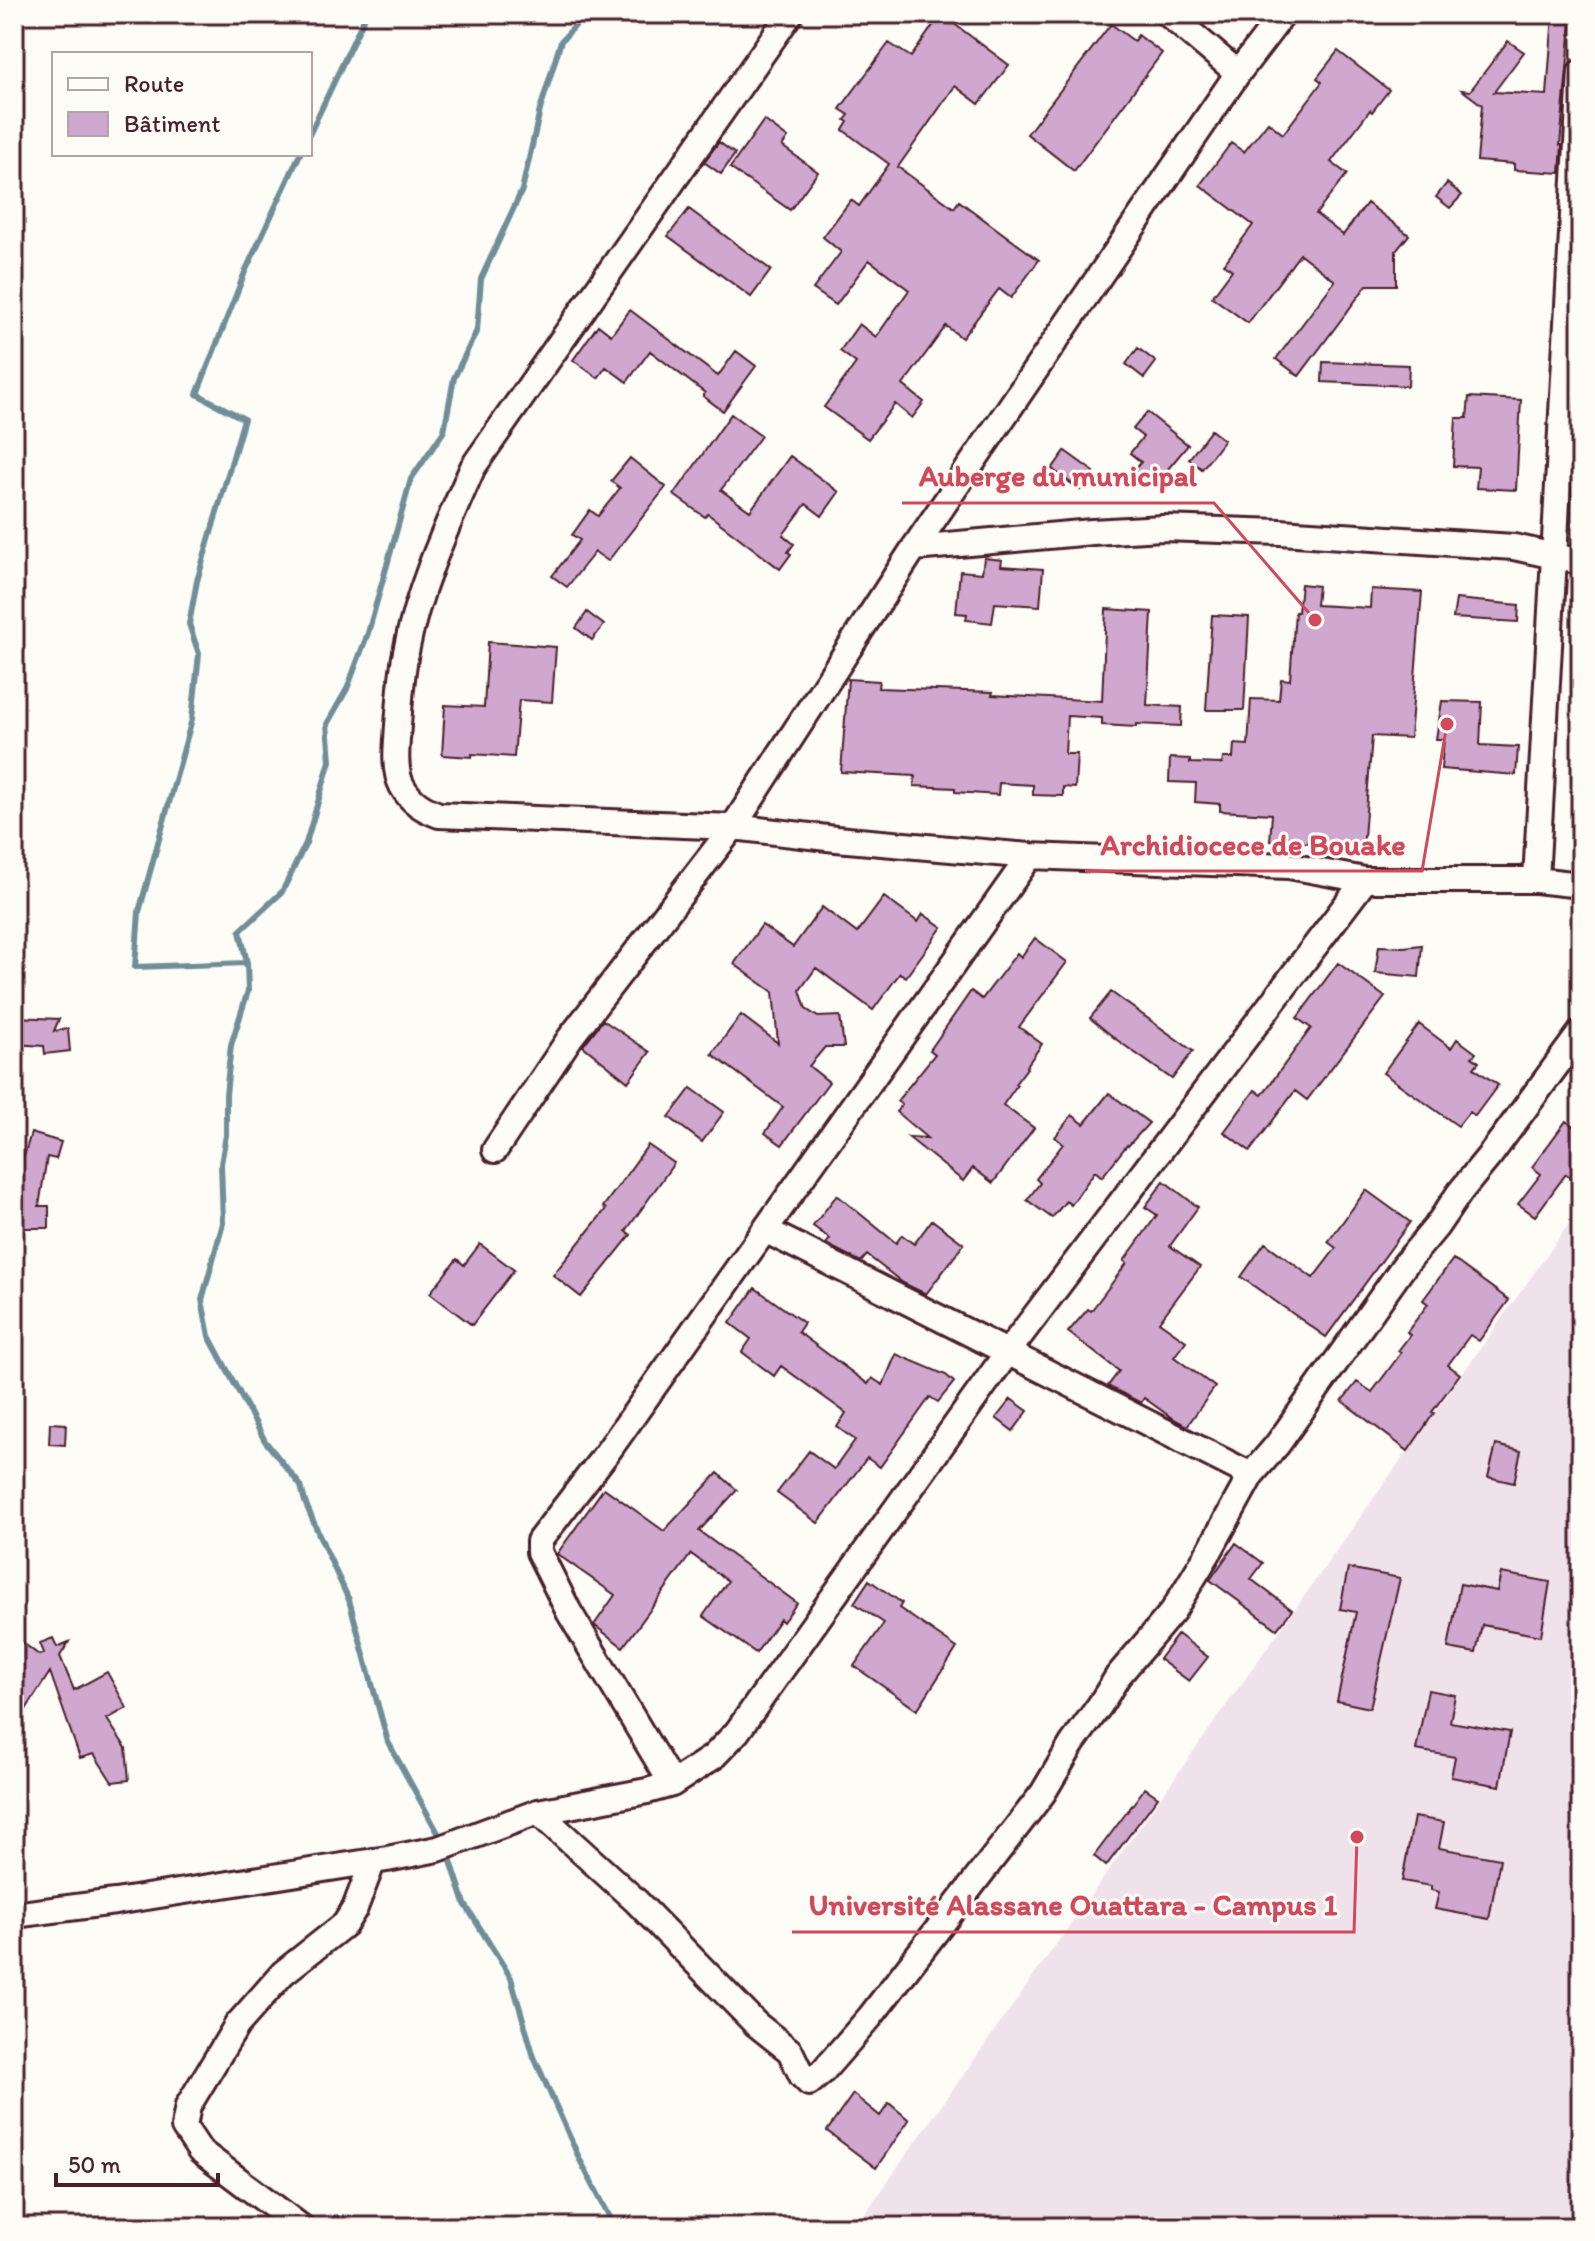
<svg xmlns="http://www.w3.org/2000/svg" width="1595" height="2241" font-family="Itim,sans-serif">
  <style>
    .built { fill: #f0e2eb }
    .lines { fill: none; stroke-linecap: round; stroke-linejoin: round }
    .stream { stroke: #6f8e98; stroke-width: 6 }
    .building { fill: #d0a7ce; stroke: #4a1f2b; stroke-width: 2 }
    .street-casing { stroke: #4a1f2b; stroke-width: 30 }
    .street { stroke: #fdfcf7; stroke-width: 24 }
    .leader { fill: none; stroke: #d1495b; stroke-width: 3 }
    .callout-dot { fill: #d1495b; stroke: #fdfcf7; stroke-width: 3 }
    .callout-label { font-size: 30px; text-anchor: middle; font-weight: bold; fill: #d1495b; stroke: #fdfcf7; stroke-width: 6; stroke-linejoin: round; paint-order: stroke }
  </style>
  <rect width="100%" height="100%" fill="#fdfcf7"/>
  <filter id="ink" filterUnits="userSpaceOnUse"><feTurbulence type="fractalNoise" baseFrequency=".0125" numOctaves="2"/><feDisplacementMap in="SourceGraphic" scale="16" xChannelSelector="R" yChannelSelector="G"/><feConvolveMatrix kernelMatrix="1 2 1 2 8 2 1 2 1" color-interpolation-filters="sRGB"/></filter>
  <g filter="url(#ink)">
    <path class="built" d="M 1581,1207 L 1581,2227 L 859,2227 L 858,2223 Z"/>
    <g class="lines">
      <path class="stream" d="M 310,133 L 366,14
        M 247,963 L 135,967 L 139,912 L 192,719 L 199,654 L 189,624 L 197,581 L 244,419 L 197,394 L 245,272 L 300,154
        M 443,1842 L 388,1742 L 349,1600 L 324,1546 L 305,1502 L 301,1486 L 265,1441 L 209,1336 L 202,1300 L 223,1223 L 221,1164 L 226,1135 L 226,1095 L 231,1045 L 248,991 L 247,963 L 240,931 L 282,892 L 306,843 L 330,761 L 327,724 L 347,689 L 368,633 L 411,479 L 444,431 L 454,378 L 477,330 L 481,279 L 522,190 L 540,110 L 561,41 L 575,26 L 578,14
        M 448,1852 L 465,1904 L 511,1978 L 534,2057 L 580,2160 L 615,2227"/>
    </g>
    <path class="building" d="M 941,14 L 1009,65 L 979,104 L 955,86 L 898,167 L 954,208 L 959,201 L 1039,260 L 1011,298 L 999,289 L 962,338 L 946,326 L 903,385 L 924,402 L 912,418 L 895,404 L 868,439 L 824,407 L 856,363 L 840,351 L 859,324 L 876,337 L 909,290 L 869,260 L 836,305 L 813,289 L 841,252 L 823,237 L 851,200 L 859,206 L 889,164 L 843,130 L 848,122 L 845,120 L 849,115 L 840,109 L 889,43 L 911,57 Z
      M 1553,14 L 1572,14 L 1560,145 L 1562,145 L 1560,173 L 1514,170 L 1514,164 L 1477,161 L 1482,105 L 1462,90 L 1470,91 L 1508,41 L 1524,52 L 1494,92 L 1547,95 Z
      M 1111,24 L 1134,41 L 1138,35 L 1162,53 L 1074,171 L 1027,134 Z
      M 1338,51 L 1389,90 L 1372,112 L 1370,110 L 1331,162 L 1347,174 L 1316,214 L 1343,235 L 1367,203 L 1409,235 L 1396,251 L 1396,285 L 1367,285 L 1299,376 L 1276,359 L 1335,281 L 1300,254 L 1248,323 L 1212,297 L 1232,270 L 1224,264 L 1253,225 L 1200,185 L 1231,143 L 1244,152 L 1268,122 L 1283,134 L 1322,82 L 1317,78 Z
      M 764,120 L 788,138 L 782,146 L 818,172 L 790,210 L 730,168 Z
      M 719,142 L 735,154 L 721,174 L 704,162 Z
      M 1447,183 L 1462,195 L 1450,208 L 1436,197 Z
      M 689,209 L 771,270 L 751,297 L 668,236 Z
      M 630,310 L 718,376 L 736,351 L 756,366 L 723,411 L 703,396 L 705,393 L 650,351 L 627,382 L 606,367 L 598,378 L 573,360 L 598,325 L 611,335 Z
      M 1138,348 L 1156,362 L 1144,378 L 1126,364 Z
      M 1323,362 L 1409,365 L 1408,386 L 1322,382 Z
      M 1469,397 L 1521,400 L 1516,490 L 1476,488 L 1478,467 L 1453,466 L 1456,418 L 1467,418 Z
      M 1147,412 L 1188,445 L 1153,487 L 1133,471 L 1141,462 L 1130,453 L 1143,437 L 1133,429 Z
      M 731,414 L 761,436 L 721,490 L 750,511 L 790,456 L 839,492 L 822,516 L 806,504 L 783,535 L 794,544 L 788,552 L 791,554 L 780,569 L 708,514 L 705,517 L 674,495 Z
      M 1211,430 L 1224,440 L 1202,469 L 1189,459 Z
      M 1065,451 L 1094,472 L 1080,490 L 1052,469 Z
      M 630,458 L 666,487 L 608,561 L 595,552 L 567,587 L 552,576 L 580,540 L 572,535 L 590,510 L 598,516 L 620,488 L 611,481 Z
      M 984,558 L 1002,560 L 1001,566 L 1043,569 L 1040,606 L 995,603 L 992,623 L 966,620 L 967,614 L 956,613 L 960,571 L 982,573 Z
      M 1301,584 L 1318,586 L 1316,605 L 1370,608 L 1371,589 L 1422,592 L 1410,738 L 1372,736 L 1363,850 L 1337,848 L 1337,844 L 1270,841 L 1272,814 L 1220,811 L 1220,804 L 1195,802 L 1196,783 L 1169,782 L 1170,758 L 1190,759 L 1190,763 L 1222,764 L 1223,758 L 1233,758 L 1234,744 L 1248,745 L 1251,699 L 1279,700 L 1281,679 L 1290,680 L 1295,612 L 1298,612 Z
      M 1456,599 L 1519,605 L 1518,622 L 1453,618 Z
      M 1106,609 L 1152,612 L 1147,705 L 1182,707 L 1181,726 L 1136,724 L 1136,727 L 1102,725 L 1102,718 L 1067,716 L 1065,754 L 1077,754 L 1075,788 L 1063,787 L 1063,796 L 1033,795 L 1033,785 L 999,783 L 998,795 L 955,792 L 955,788 L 914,786 L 915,776 L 841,772 L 848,679 L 879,681 L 878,688 L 993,692 L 992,695 L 1102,701 Z
      M 587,612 L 604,625 L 592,640 L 576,628 Z
      M 1212,615 L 1249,617 L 1244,710 L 1206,710 Z
      M 488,642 L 556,647 L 552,702 L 519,700 L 514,757 L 472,754 L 472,757 L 442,755 L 445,705 L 484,707 Z
      M 1442,701 L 1482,702 L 1480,745 L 1518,747 L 1516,775 L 1441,769 L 1444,739 L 1436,739 Z
      M 884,897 L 918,922 L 923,914 L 942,927 L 906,977 L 900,973 L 873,1010 L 816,968 L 800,990 L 806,1009 L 818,1017 L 840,1016 L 844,1047 L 825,1047 L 809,1066 L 829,1082 L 782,1145 L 765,1133 L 783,1107 L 712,1054 L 741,1015 L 778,1043 L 773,992 L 734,964 L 762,925 L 793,947 L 822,907 L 857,933 Z
      M 1035,938 L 1067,962 L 1019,1027 L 1042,1044 L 1026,1067 L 1027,1068 L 1015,1084 L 1017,1085 L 1003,1105 L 1034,1128 L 993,1183 L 973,1168 L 963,1181 L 908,1137 L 927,1138 L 896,1112 L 902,1105 L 897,1101 L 935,1054 L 930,1050 L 971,991 L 982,999 L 1017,953 L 1021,957 Z
      M 1422,945 L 1419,977 L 1375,973 L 1379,946 L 1404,947 Z
      M 1338,963 L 1385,997 L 1307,1100 L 1295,1091 L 1250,1151 L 1224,1132 L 1255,1090 L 1262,1095 L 1311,1028 L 1297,1018 Z
      M 1111,992 L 1193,1051 L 1172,1079 L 1117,1040 L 1090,1018 Z
      M 14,1017 L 59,1019 L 54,1031 L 68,1029 L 70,1051 L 45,1054 L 44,1046 L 14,1044 Z
      M 603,1020 L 650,1052 L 628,1082 L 583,1046 Z
      M 1419,1024 L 1451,1048 L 1457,1039 L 1476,1053 L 1472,1057 L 1479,1062 L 1474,1068 L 1498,1085 L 1475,1116 L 1469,1112 L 1458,1126 L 1383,1073 Z
      M 691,1088 L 724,1112 L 702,1142 L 669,1117 Z
      M 1109,1093 L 1149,1123 L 1128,1146 L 1127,1145 L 1102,1177 L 1095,1171 L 1071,1205 L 1066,1201 L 1052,1218 L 1027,1200 L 1040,1183 L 1036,1179 L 1063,1144 L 1055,1137 L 1072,1115 L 1084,1124 Z
      M 1566,1121 L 1581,1132 L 1581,1185 L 1566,1174 L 1535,1216 L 1518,1204 L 1541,1174 L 1532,1167 Z
      M 31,1133 L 61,1142 L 56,1159 L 47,1157 L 39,1206 L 49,1206 L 49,1228 L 14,1228 L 14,1154 L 24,1156 Z
      M 648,1145 L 674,1163 L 626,1231 L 631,1235 L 581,1297 L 553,1275 L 606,1209 L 603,1207 Z
      M 1164,1181 L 1198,1207 L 1170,1246 L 1200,1267 L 1159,1322 L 1186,1341 L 1174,1357 L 1215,1387 L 1187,1426 L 1172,1418 L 1144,1398 L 1141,1403 L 1108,1386 L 1119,1371 L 1068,1332 L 1088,1309 L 1091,1311 L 1127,1263 L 1124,1261 L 1157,1215 L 1145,1207 Z
      M 1366,1190 L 1410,1222 L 1326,1337 L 1241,1277 L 1265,1243 L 1313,1278 L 1336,1248 L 1328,1242 Z
      M 837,1195 L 896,1243 L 902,1235 L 914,1244 L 932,1220 L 964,1244 L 926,1294 L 903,1283 L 867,1255 L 861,1262 L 826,1244 L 830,1239 L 813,1226 Z
      M 480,1244 L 514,1270 L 472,1325 L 430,1293 L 457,1259 L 464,1265 Z
      M 1453,1259 L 1509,1300 L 1479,1341 L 1470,1335 L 1448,1365 L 1460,1374 L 1432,1412 L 1434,1413 L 1408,1451 L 1342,1401 L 1357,1382 L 1372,1392 L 1401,1353 L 1398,1351 L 1410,1335 L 1407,1332 L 1428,1304 L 1423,1300 Z
      M 755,1288 L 804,1323 L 798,1332 L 868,1384 L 872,1378 L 883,1385 L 896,1354 L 946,1375 L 954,1382 L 938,1402 L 930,1397 L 880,1467 L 867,1458 L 818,1523 L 777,1493 L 809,1451 L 834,1469 L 855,1440 L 837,1427 L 846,1413 L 781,1366 L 774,1376 L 742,1352 L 751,1339 L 730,1323 Z
      M 1011,1399 L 1028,1411 L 1013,1431 L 996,1418 Z
      M 50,1423 L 66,1424 L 65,1445 L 49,1444 Z
      M 1496,1445 L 1521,1451 L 1514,1483 L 1488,1477 Z
      M 718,1473 L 737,1490 L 699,1531 L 797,1603 L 783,1622 L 780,1619 L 756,1653 L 703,1616 L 728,1581 L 691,1554 L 623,1647 L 594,1625 L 615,1595 L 557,1554 L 604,1488 L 664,1531 Z
      M 1236,1543 L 1263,1563 L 1251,1579 L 1292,1610 L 1277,1629 L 1210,1580 Z
      M 1348,1568 L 1400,1578 L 1370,1708 L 1337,1701 L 1356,1612 L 1340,1609 Z
      M 1501,1573 L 1550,1582 L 1541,1636 L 1482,1625 L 1476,1653 L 1448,1648 L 1460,1584 L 1497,1591 Z
      M 869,1580 L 902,1603 L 899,1608 L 957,1648 L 917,1710 L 854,1666 L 884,1623 L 854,1603 Z
      M 1178,1634 L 1208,1657 L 1189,1681 L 1159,1659 Z
      M 14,1636 L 39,1655 L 44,1653 L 40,1643 L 53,1638 L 57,1647 L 69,1642 L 60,1656 L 74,1690 L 107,1672 L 127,1708 L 107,1719 L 126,1748 L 129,1780 L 112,1782 L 94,1754 L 80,1758 L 50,1672 L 14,1728 Z
      M 1428,1690 L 1455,1695 L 1450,1722 L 1510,1732 L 1500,1786 L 1451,1777 L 1455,1757 L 1416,1750 Z
      M 1145,1788 L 1158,1797 L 1106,1866 L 1094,1856 Z
      M 1414,1817 L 1444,1822 L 1439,1848 L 1500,1859 L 1489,1919 L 1435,1909 L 1439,1892 L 1431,1890 L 1431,1886 L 1402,1881 Z
      M 853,2094 L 880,2116 L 889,2103 L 909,2120 L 876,2168 L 827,2131 Z"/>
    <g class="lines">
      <g class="street-casing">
        <path id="street" d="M 790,14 L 473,467 C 447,526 418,588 406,652 C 401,676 400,701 398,725 C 397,743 393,769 402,786 C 411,802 423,809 439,815 L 733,827 L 836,839 L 1030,856 L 1289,866 L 1365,880 L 1536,880 L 1581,885
          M 1168,14 L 1238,73
          M 914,548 L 1092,532 L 1163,528 L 1280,532 L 1514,547 L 1581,562
          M 1536,880 L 1581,72
          M 495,1150 L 570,1038 L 733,827 L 914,548 L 1238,73 L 1283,14
          M 765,1230 L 1251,1475
          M 672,1784 L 569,1612 L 539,1552 L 539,1541 L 606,1454 L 1030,856
          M 538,1812 L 636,1901 L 756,2024 L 790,2051 L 802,2076 L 809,2083 L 822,2072 L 870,2017 L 1043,1793 L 1072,1744 L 1100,1705 L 1118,1676 L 1173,1611 L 1210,1550 L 1251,1475 L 1277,1445 L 1406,1263 L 1436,1227 L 1460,1192 L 1491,1154 L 1581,1032
          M 14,1915 L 115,1902 L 387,1859 L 438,1849 L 538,1812 L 647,1791 L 672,1784 L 713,1757 L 737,1732 L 1007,1353 L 1365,880
          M 301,2227 L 200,2151 L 184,2127 L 188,2106 L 237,2025 L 283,1973 L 345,1924 L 355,1908 L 373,1861"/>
      </g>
      <use href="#street" class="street"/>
    </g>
  </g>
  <path class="leader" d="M1315 620L1214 503H902M1447 724L1422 871H1085M1357 1837L1354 1932H792"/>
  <g class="callout-dot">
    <circle cx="1315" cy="620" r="8"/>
    <circle cx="1447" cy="724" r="8"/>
    <circle cx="1357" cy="1837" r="8"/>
  </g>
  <g class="callout-label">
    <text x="1058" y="486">Auberge du municipal</text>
    <text x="1253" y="855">Archidiocece de Bouake</text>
    <text x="1073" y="1915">Université Alassane Ouattara - Campus 1</text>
  </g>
  <rect width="1595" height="2241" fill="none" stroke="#fdfcf7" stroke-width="48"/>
  <rect x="24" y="24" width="1547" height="2193" fill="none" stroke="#4a1f2b" stroke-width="3" filter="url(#ink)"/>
  <rect x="52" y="52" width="260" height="104" fill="#fdfcf7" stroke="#b5a4a5" stroke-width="2"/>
  <rect x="68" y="78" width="40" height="12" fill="#fdfcf7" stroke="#b5a4a5" stroke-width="2"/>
  <text x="124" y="92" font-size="24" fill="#4a1f2b">Route</text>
  <rect x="68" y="112" width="40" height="24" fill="#d0a7ce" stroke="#b5a4a5" stroke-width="2"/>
  <text x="124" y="132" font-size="24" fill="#4a1f2b">Bâtiment</text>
  <path d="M56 2173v12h162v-12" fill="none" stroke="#4a1f2b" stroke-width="4"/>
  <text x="68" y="2173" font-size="24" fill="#4a1f2b" stroke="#fdfcf7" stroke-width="6" paint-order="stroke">50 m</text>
</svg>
